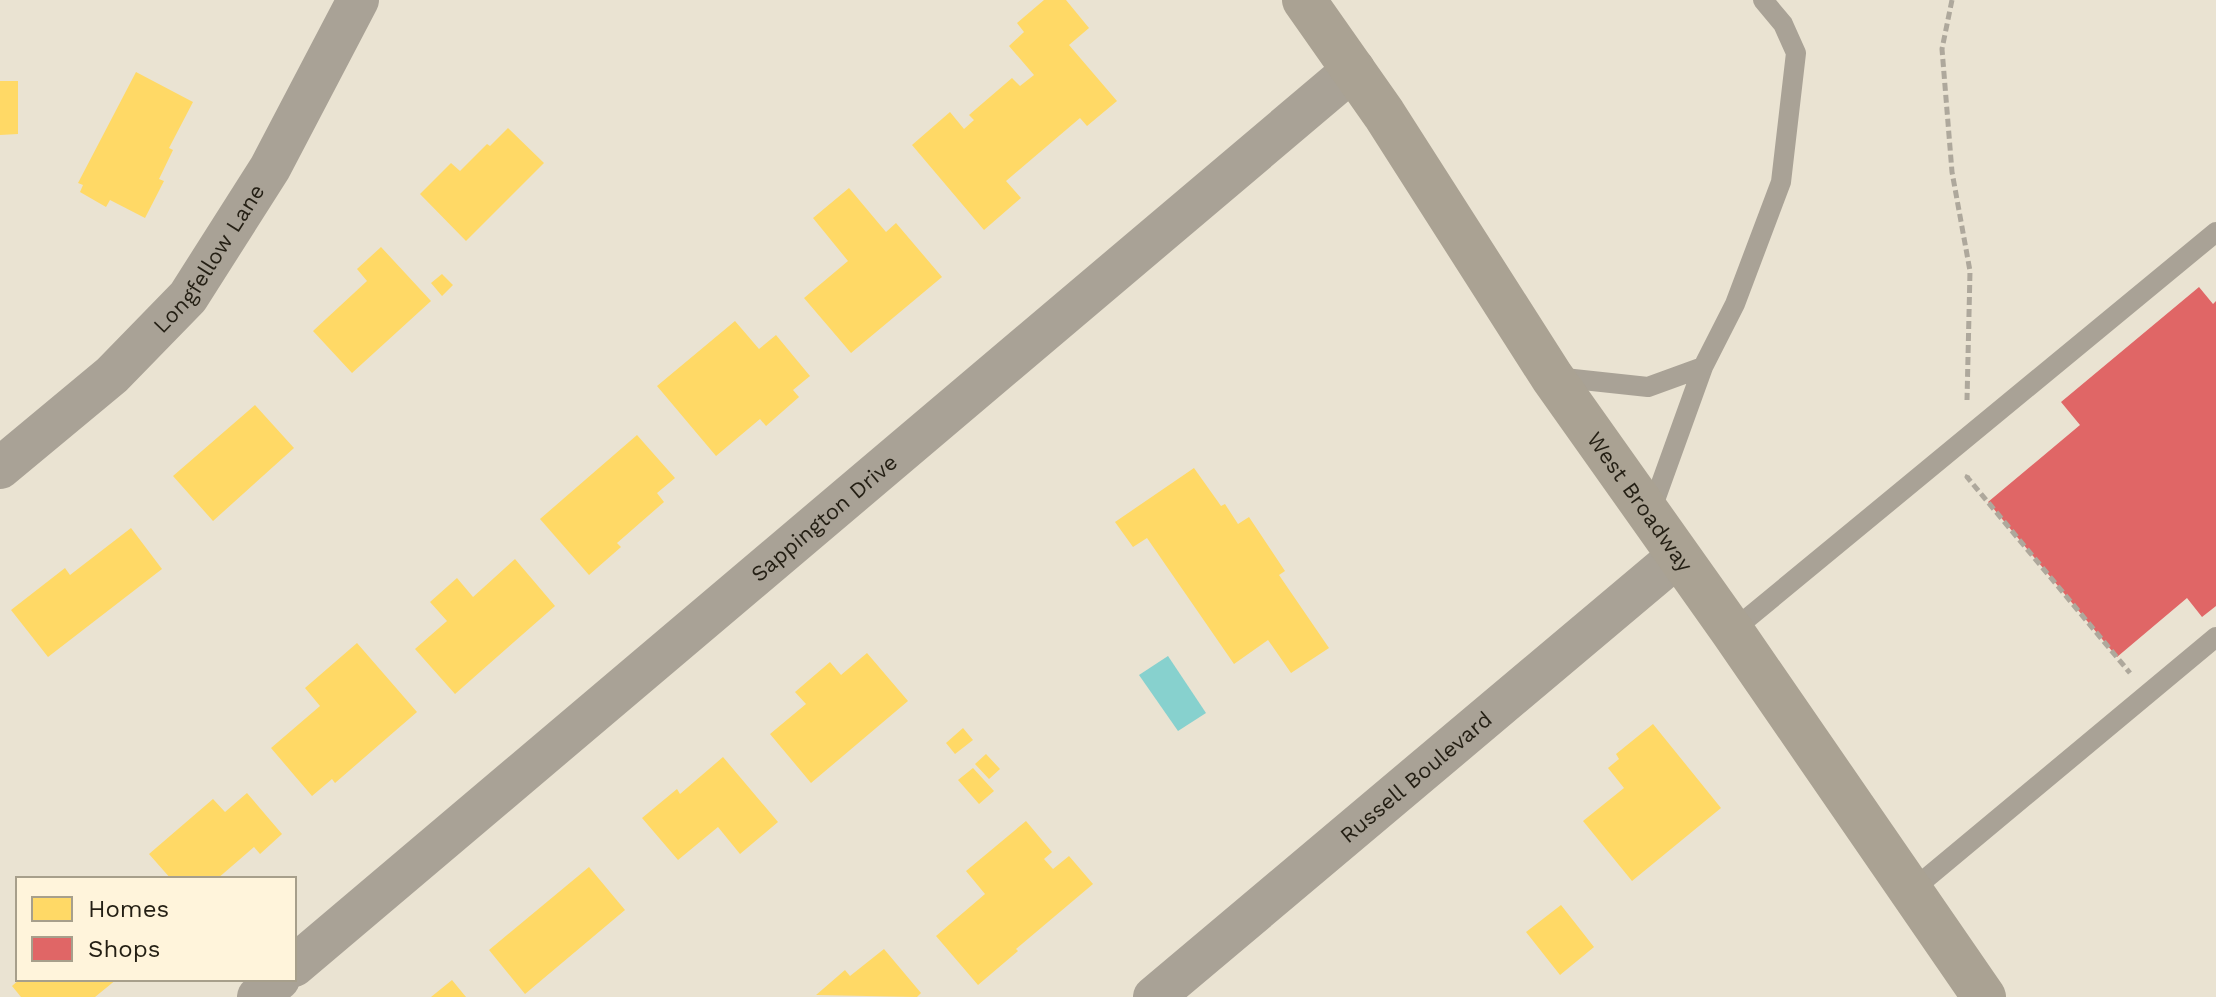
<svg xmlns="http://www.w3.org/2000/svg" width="2216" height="997" font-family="'Work Sans',sans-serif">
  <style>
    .water { fill: #87d1ce }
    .homes { fill: #ffd966 }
    .shops { fill: #e06666 }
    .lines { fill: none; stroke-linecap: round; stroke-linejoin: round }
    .path { stroke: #aea89c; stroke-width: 5; stroke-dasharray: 8 4; stroke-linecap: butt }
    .lane { stroke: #a9a296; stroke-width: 20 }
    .street { stroke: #a9a296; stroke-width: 42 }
    .primary { stroke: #aaa293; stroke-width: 44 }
    .labels { text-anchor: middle; stroke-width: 8; stroke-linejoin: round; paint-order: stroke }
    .street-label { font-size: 22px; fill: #241f14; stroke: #fff4db }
  </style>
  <rect width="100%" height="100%" fill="#eae3d2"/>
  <path class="water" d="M 1168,656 L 1206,713 L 1178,731 L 1139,675 Z"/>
  <path class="homes" d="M 1044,0 L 1066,0 L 1089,28 L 1069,45 L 1117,101 L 1087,126 L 1080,118 L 1006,181 L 1021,198 L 984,230 L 912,145 L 950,112 L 964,129 L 974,120 L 969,115 L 1012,78 L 1020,86 L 1034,75 L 1009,46 L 1024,32 L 1017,23 Z
    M 136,72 L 193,102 L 169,148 L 173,150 L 159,179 L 164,181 L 145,218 L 110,200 L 106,207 L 80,192 L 83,185 L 78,183 Z
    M 0,81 L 18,81 L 18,134 L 0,135 Z
    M 508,128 L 544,163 L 466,241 L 420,194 L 451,163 L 460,171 L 487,144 L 490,146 Z
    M 849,188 L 886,232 L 896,223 L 942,277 L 851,353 L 804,298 L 848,261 L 813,218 Z
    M 381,247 L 431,301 L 352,373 L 313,331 L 367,281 L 357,269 Z
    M 442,274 L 453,285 L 442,296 L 431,283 Z
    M 735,321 L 759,349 L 776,335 L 810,376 L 793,390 L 799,397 L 766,426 L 760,419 L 716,456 L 657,386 Z
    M 255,405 L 294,448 L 213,521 L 173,476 Z
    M 637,435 L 675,478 L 657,493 L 664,502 L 617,543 L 621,547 L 589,575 L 540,519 Z
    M 1194,468 L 1221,506 L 1225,504 L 1238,524 L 1249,517 L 1285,571 L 1279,575 L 1329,648 L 1291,673 L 1268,640 L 1234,664 L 1147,538 L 1133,547 L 1115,522 Z
    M 131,528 L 162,569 L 48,657 L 11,610 L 65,568 L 70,575 Z
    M 515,559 L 555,606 L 455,694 L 415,649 L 447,621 L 430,602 L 457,578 L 473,597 Z
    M 357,643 L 417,712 L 335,783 L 332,779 L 312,796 L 271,748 L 320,706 L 305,688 Z
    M 867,653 L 908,701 L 811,783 L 770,734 L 806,704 L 795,692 L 830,662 L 841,675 Z
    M 1653,724 L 1721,808 L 1632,881 L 1583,821 L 1624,788 L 1608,768 L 1619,759 L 1616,754 Z
    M 963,728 L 973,740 L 955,754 L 946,743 Z
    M 986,754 L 1000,769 L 989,779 L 975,764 Z
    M 723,757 L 778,822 L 740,854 L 718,827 L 678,860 L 642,818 L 677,789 L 680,794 Z
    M 973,768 L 994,791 L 979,804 L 958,780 Z
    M 247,793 L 282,834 L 260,854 L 254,847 L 217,879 L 171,879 L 149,854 L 213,799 L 225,812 Z
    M 1026,821 L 1052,852 L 1044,859 L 1053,869 L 1069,856 L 1093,884 L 1016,949 L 1018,951 L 978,985 L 936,936 L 985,894 L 966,871 Z
    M 589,867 L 625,910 L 525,994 L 489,950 Z
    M 1561,905 L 1594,947 L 1560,975 L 1526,932 Z
    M 884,949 L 921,993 L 917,997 L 816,995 L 845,970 L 850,976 Z
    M 20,979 L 117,979 L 95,997 L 21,997 L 12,986 Z
    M 452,980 L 466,997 L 431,997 Z"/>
  <path class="shops" d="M 2199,287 L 2213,304 L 2216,301 L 2216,606 L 2202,617 L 2187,598 L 2117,657 L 1988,502 L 2080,425 L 2061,402 Z"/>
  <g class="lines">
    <path class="path" d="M 1952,0 L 1942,49 L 1952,172 L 1970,271 L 1967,400
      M 1968,475 L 1967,477 L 2130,673"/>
    <path class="lane" d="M 1555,377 L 1648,387 L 1703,367
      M 1650,514 L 1703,367 L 1735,304 L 1781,182 L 1796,53 L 1783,24 L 1763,0
      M 1732,631 L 2216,232
      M 1911,891 L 2216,637"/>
    <g class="street">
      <path id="s1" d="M 0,468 L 112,375 L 188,297 L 270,168 L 358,0"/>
      <path id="s2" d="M 294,966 L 1354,69"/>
      <path d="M 258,997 L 279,979"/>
      <path id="s3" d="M 1154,997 L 1678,556"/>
    </g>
    <path class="primary" id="s4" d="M 1304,0 L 1384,114 L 1552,377 L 1732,631 L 1984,997"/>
  </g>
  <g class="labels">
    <g class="street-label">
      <text dy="8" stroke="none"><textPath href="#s1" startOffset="298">Longfellow Lane</textPath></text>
      <text dy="8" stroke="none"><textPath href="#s4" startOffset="604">West Broadway</textPath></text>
      <text dy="8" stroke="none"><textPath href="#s2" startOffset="694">Sappington Drive</textPath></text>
      <text dy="8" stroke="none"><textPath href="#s3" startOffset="342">Russell Boulevard</textPath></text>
    </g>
  </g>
  <rect x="16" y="877" width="280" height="104" fill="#fff4db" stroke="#a79f8b" stroke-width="2"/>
  <rect x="32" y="897" width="40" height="24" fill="#ffd966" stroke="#a79f8b" stroke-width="2"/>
  <text x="88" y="917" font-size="24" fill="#241f14">Homes</text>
  <rect x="32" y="937" width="40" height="24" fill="#e06666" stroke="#a79f8b" stroke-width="2"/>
  <text x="88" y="957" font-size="24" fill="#241f14">Shops</text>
</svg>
